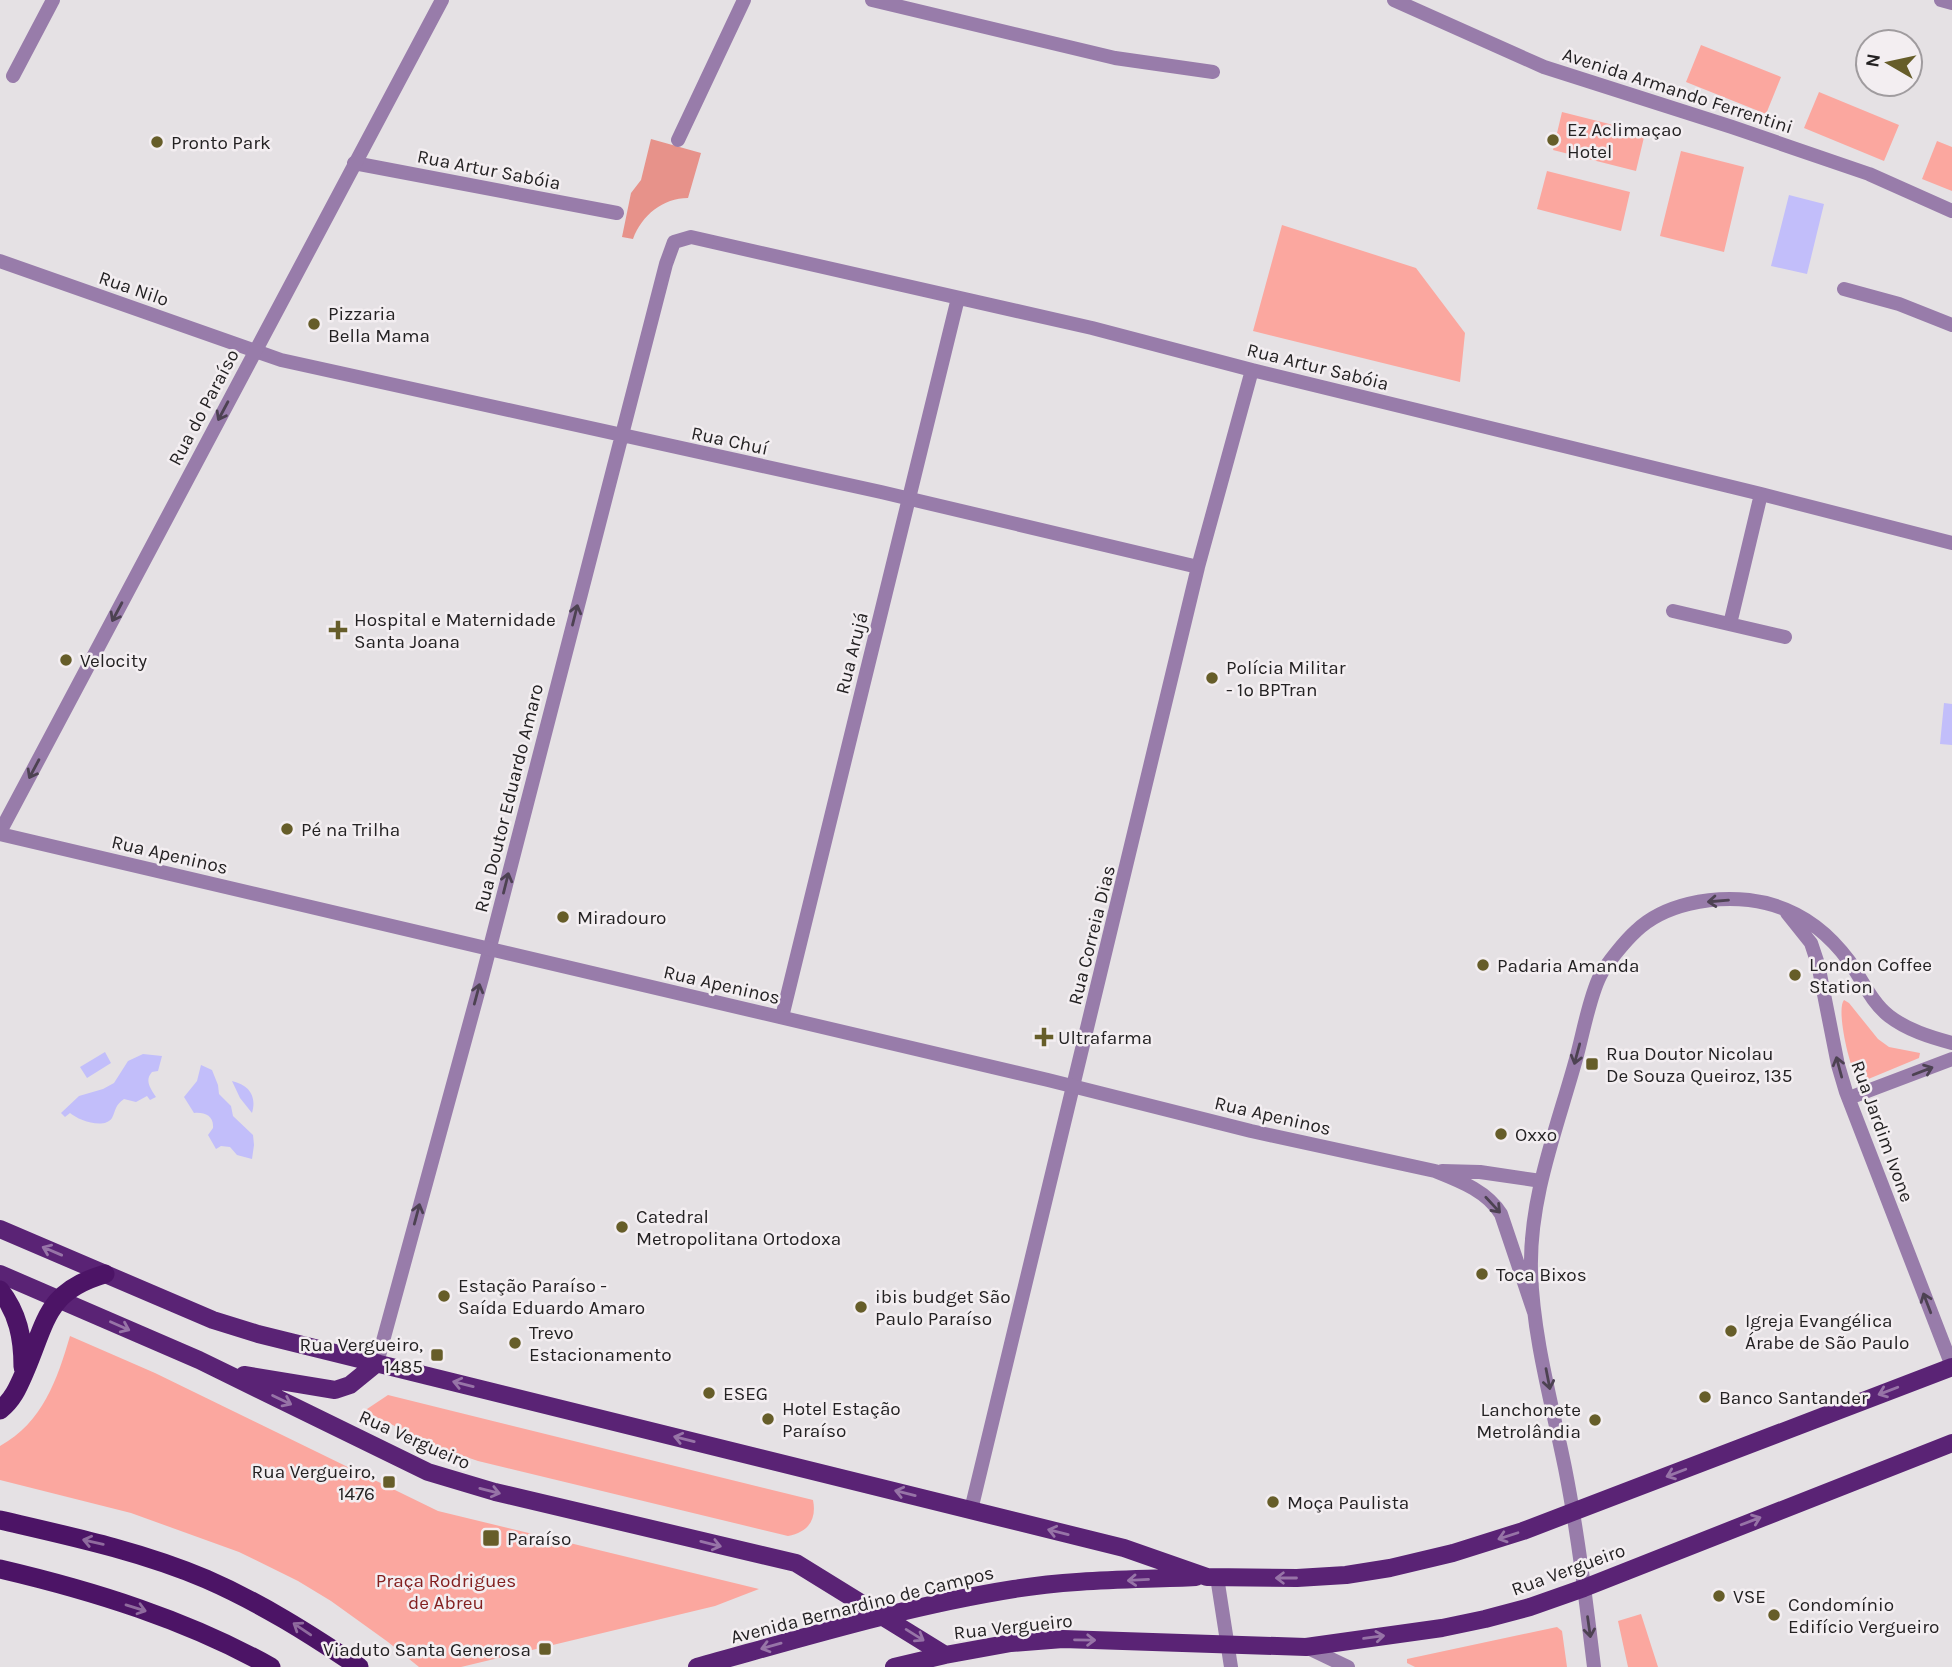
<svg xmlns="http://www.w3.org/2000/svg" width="1952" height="1667" font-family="Karla,sans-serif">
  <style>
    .green { fill: #fba79f }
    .forest { fill: #e7928a }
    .water { fill: #c2befa }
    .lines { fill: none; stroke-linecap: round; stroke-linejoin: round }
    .minor { stroke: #987caa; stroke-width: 14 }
    .tertiary { stroke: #987caa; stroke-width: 14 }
    .primary { stroke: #5a2375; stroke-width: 18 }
    .trunk { stroke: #4c1466; stroke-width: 19 }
    .oneway { stroke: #4d4252 }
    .oneway2 { stroke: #9774a7 }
    .oneway3 { stroke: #8f6b9e }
    .poi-dot { fill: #665d29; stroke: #f3eef1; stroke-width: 2.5 }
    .labels { text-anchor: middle; stroke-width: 5; stroke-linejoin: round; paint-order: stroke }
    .street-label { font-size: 19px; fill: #242223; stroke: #f3eef1 }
    .poi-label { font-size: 19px; fill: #242223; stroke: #f3eef1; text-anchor: start }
    .park-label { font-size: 19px; fill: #832020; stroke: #f3eef1 }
  </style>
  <rect width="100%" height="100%" fill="#e5e1e4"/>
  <path class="green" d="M 1701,45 L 1781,77 L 1766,114 L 1686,82 Z
    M 1819,92 L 1899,125 L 1884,161 L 1804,128 Z
    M 1562,112 L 1645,133 L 1636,171 L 1553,150 Z
    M 1937,141 L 1952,147 L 1952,191 L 1922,179 Z
    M 1681,151 L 1744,167 L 1724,252 L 1660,236 Z
    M 1547,171 L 1630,192 L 1621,231 L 1537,209 Z
    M 1282,225 L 1416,268 L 1465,333 L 1460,382 L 1253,331 Z
    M 1844,1000 L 1849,1003 L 1878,1039 L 1889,1047 L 1920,1053 L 1919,1058 L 1866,1080 L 1857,1078 C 1849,1066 1836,1009 1844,1000 Z
    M 70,1336 L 155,1373 L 438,1511 L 759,1589 L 715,1606 L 461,1667 L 419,1667 L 388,1642 L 331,1601 L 298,1581 L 239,1552 L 131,1513 L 0,1480 L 0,1446 C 43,1422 57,1380 70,1336 Z
    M 388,1395 L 813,1500 C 817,1520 808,1532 788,1536 L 478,1461 L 440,1448 L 364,1411 Z
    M 1641,1614 L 1658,1667 L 1628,1667 L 1618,1621 Z
    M 1557,1627 L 1562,1631 L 1567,1667 L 1415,1667 L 1407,1663 L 1407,1659 Z"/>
  <path class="forest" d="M 651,139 L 701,153 L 688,198 C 663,198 642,215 633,239 L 622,237 L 631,193 L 641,180 Z"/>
  <path class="water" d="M 1789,195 L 1824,204 L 1807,274 L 1771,266 Z
    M 1944,703 L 1952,704 L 1952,745 L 1940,744 Z
    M 105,1052 L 111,1063 L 87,1078 L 80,1067 Z
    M 143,1054 L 162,1056 L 158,1071 L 152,1072 C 144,1081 151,1089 156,1097 L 150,1100 L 147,1096 L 136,1102 L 124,1099 C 115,1105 116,1110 112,1118 C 104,1130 78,1120 70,1113 L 65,1117 L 61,1113 L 79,1096 L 103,1089 L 114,1083 L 128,1061 Z
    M 201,1065 L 212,1070 L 218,1085 L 219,1094 L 231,1106 L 233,1116 L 253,1135 L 254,1145 L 252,1159 L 237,1155 L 230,1147 L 221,1146 L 216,1149 L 208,1135 L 213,1128 C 214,1116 205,1112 194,1113 L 184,1097 L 197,1081 Z
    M 232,1081 C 249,1085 257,1096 252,1113 L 240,1098 Z"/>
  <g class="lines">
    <path class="minor" d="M 872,0 L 1115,58 L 1213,72
      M 1394,0 L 1544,67 L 1732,127 L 1869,174 L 1952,211
      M 13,76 L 53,0
      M 678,140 L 744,0
      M 354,163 L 617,213
      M 0,261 L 281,360 L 881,492 L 1198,567
      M 1844,289 L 1899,304 L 1952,325
      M 1673,611 L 1785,637
      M 1730,624 L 1761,494
      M 782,1017 L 958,298
      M 377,1363 L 482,978 L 666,264 L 674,242 L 691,237 L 1092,328 L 1252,370 L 1761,494 L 1952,543
      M 971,1510 L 1198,567 L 1252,370
      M 1217,1577 L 1231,1667"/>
    <path class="tertiary" d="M 1941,0 L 1952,3
      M 0,832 L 442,0
      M 0,834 L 1048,1080 L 1251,1131 L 1435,1171 C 1460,1181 1487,1191 1501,1214 L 1534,1312
      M 1787,913 L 1811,943 L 1818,964 L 1838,1065 L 1846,1092 L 1952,1366
      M 1849,1098 L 1952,1059
      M 1442,1171 L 1480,1172 L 1541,1181
      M 1306,1647 L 1348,1667
      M 1594,1667 C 1586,1601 1578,1534 1565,1468 C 1552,1404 1533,1337 1531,1271 C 1529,1198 1557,1128 1576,1059 C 1583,1034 1589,998 1600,976 C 1606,964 1626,940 1636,931 C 1664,904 1711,896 1749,900 C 1791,905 1824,927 1849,961 C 1862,979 1871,1002 1889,1016 C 1907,1030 1930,1037 1952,1043"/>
    <path class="primary" d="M 0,1229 L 213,1320 L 258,1334 L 1124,1548 L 1207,1577 L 1297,1578 L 1346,1575 L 1390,1568 L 1453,1553 L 1523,1531 L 1952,1367
      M 0,1274 L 199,1360 L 428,1472 L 495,1492 L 796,1563 L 945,1655
      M 244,1375 L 335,1390 L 350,1385 L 377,1363
      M 697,1667 C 802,1638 907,1606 1014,1589 C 1074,1579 1136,1580 1196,1577
      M 894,1667 L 945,1655 L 1011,1643 L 1063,1639 L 1306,1647 L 1442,1628 L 1485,1619 L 1530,1607 L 1584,1588 L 1952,1443"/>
    <path class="trunk" d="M 0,1290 C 18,1313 23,1338 23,1367
      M 0,1410 C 14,1399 19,1385 26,1369 C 47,1319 47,1291 105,1274
      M 0,1520 C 69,1536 140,1551 206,1579 C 261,1603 310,1634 359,1667
      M 0,1569 C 94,1591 187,1620 271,1667"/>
  </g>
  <defs><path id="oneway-shaft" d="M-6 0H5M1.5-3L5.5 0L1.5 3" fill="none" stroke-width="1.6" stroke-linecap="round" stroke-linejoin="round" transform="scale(1.75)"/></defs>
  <g class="oneway">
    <use href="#oneway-shaft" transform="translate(223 411) rotate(118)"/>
    <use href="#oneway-shaft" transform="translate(117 612) rotate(118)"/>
    <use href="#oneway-shaft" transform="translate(575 615) rotate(-76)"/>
    <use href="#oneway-shaft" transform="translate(34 769) rotate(118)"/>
    <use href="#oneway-shaft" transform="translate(506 883) rotate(-76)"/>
    <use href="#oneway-shaft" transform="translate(1718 901) rotate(175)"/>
    <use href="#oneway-shaft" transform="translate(477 994) rotate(-75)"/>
    <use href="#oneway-shaft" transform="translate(1577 1054) rotate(105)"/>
    <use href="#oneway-shaft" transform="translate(1839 1067) rotate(-105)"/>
    <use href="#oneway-shaft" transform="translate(1923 1071) rotate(-21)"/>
    <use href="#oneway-shaft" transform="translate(1493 1205) rotate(47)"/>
    <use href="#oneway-shaft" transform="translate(417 1214) rotate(-75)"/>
    <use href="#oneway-shaft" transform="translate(1927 1303) rotate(-111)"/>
    <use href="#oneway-shaft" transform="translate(1548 1379) rotate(79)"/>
    <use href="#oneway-shaft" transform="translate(1589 1627) rotate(82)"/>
  </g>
  <g class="oneway2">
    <use href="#oneway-shaft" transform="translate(52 1251) rotate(-157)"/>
    <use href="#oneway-shaft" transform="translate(120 1326) rotate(24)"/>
    <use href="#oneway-shaft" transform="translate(463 1384) rotate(-166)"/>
    <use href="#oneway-shaft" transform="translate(1888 1391) rotate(159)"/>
    <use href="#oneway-shaft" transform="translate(282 1400) rotate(26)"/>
    <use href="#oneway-shaft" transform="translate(684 1439) rotate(-166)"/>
    <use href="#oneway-shaft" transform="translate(1676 1473) rotate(159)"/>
    <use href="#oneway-shaft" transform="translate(490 1491) rotate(14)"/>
    <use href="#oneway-shaft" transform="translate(905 1493) rotate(-166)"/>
    <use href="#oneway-shaft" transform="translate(1751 1521) rotate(-21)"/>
    <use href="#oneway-shaft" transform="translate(1058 1532) rotate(-166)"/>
    <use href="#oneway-shaft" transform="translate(1508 1536) rotate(162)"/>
    <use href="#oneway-shaft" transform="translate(711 1544) rotate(14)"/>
    <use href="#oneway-shaft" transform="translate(1286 1578) rotate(180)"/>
    <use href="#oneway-shaft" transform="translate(1138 1580) rotate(177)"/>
    <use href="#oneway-shaft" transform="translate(915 1635) rotate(32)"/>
    <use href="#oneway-shaft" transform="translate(1374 1637) rotate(-8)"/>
    <use href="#oneway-shaft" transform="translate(1085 1640) rotate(1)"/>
    <use href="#oneway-shaft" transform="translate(771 1646) rotate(164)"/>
  </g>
  <g class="oneway3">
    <use href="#oneway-shaft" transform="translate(93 1542) rotate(-167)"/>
    <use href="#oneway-shaft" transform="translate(136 1608) rotate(17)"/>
    <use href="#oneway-shaft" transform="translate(302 1629) rotate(-146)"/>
  </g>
  <g class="poi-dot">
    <circle cx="1553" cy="140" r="7"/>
    <circle cx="157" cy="142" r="7"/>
    <circle cx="314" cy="324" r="7"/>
    <path d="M334.5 619.5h7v7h7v7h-7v7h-7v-7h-7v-7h7z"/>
    <circle cx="66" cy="660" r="7"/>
    <circle cx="1212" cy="678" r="7"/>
    <circle cx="287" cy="829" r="7"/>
    <circle cx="563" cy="917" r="7"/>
    <circle cx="1483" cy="965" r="7"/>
    <circle cx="1795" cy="975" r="7"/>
    <path d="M1040.5 1026.5h7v7h7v7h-7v7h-7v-7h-7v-7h7z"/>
    <rect x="1585" y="1057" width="14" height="14" rx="3.5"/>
    <circle cx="1501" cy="1134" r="7"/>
    <circle cx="622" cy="1227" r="7"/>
    <circle cx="1482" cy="1274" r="7"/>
    <circle cx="444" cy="1296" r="7"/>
    <circle cx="861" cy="1307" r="7"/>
    <circle cx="1731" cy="1331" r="7"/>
    <circle cx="515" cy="1343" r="7"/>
    <rect x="430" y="1348" width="14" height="14" rx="3.5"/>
    <circle cx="709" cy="1393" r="7"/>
    <circle cx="1705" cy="1397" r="7"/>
    <circle cx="768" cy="1419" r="7"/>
    <circle cx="1595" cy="1420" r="7"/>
    <rect x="382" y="1475" width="14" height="14" rx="3.5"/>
    <circle cx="1273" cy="1502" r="7"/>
    <rect x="482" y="1529" width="18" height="18" rx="3.5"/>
    <circle cx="1719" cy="1596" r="7"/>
    <circle cx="1774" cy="1615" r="7"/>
    <rect x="538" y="1642" width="14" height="14" rx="3.5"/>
  </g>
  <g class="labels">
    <g class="street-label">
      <text transform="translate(1678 90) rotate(18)" y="7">Avenida Armando Ferrentini</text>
      <text transform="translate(489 169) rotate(11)" y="7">Rua Artur Sabóia</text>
      <text transform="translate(134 288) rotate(19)" y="7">Rua Nilo</text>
      <text transform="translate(1318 366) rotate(14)" y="7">Rua Artur Sabóia</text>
      <text transform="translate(203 407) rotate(-62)" y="7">Rua do Paraíso</text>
      <text transform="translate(730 440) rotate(12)" y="7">Rua Chuí</text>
      <text transform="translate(851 653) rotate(-76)" y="7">Rua Arujá</text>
      <text transform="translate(508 798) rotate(-76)" y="7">Rua Doutor Eduardo Amaro</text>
      <text transform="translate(170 854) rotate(13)" y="7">Rua Apeninos</text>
      <text transform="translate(1091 935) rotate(-76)" y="7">Rua Correia Dias</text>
      <text transform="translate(722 984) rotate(13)" y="7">Rua Apeninos</text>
      <text transform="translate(1273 1115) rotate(13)" y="7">Rua Apeninos</text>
      <text transform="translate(1883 1131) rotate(70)" y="7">Rua Jardim Ivone</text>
      <text transform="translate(415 1439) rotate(24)" y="7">Rua Vergueiro</text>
      <text transform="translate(1568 1569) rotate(-20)" y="7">Rua Vergueiro</text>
      <text transform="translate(862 1604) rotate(-14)" y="7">Avenida Bernardino de Campos</text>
      <text transform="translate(1013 1626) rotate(-6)" y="7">Rua Vergueiro</text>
    </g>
    <g class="poi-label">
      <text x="1567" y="136">Ez Aclimaçao<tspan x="1567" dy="22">Hotel</tspan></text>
      <text x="171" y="149">Pronto Park</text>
      <text x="328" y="320">Pizzaria<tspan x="328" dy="22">Bella Mama</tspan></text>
      <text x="354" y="626">Hospital e Maternidade<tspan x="354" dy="22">Santa Joana</tspan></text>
      <text x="80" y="667">Velocity</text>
      <text x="1226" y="674">Polícia Militar<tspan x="1226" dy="22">- 1º BPTran</tspan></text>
      <text x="301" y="836">Pé na Trilha</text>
      <text x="577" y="924">Miradouro</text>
      <text x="1809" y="971">London Coffee<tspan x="1809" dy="22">Station</tspan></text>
      <text x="1497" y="972">Padaria Amanda</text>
      <text x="1058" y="1044">Ultrafarma</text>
      <text x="1606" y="1060">Rua Doutor Nicolau<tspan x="1606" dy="22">De Souza Queiroz, 135</tspan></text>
      <text x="1515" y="1141">Oxxo</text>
      <text x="636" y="1223">Catedral<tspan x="636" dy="22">Metropolitana Ortodoxa</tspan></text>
      <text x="1496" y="1281">Toca Bixos</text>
      <text x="458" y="1292">Estação Paraíso -<tspan x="458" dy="22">Saída Eduardo Amaro</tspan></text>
      <text x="875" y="1303">ibis budget São<tspan x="875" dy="22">Paulo Paraíso</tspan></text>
      <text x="1745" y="1327">Igreja Evangélica<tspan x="1745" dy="22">Árabe de São Paulo</tspan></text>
      <text x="529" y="1339">Trevo<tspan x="529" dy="22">Estacionamento</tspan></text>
      <text x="423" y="1351" text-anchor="end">Rua Vergueiro,<tspan x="423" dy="22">1485</tspan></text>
      <text x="723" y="1400">ESEG</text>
      <text x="1719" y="1404">Banco Santander</text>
      <text x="782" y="1415">Hotel Estação<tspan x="782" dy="22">Paraíso</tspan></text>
      <text x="1581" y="1416" text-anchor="end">Lanchonete<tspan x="1581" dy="22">Metrolândia</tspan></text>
      <text x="375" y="1478" text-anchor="end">Rua Vergueiro,<tspan x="375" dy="22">1476</tspan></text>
      <text x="1287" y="1509">Moça Paulista</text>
      <text x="507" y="1545">Paraíso</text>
      <text x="1733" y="1603">VSE</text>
      <text x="1788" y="1611">Condomínio<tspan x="1788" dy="22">Edifício Vergueiro</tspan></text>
      <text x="531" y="1656" text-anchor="end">Viaduto Santa Generosa</text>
    </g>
    <g class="park-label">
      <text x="446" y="1587">Praça Rodrigues<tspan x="446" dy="22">de Abreu</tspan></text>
    </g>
  </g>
  <g transform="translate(1889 63) rotate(279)"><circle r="33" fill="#f3eef1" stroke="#a09c9f" stroke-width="2"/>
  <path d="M0-5L12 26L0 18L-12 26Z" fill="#665d29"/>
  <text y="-10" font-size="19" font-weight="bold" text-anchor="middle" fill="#242223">N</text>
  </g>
</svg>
